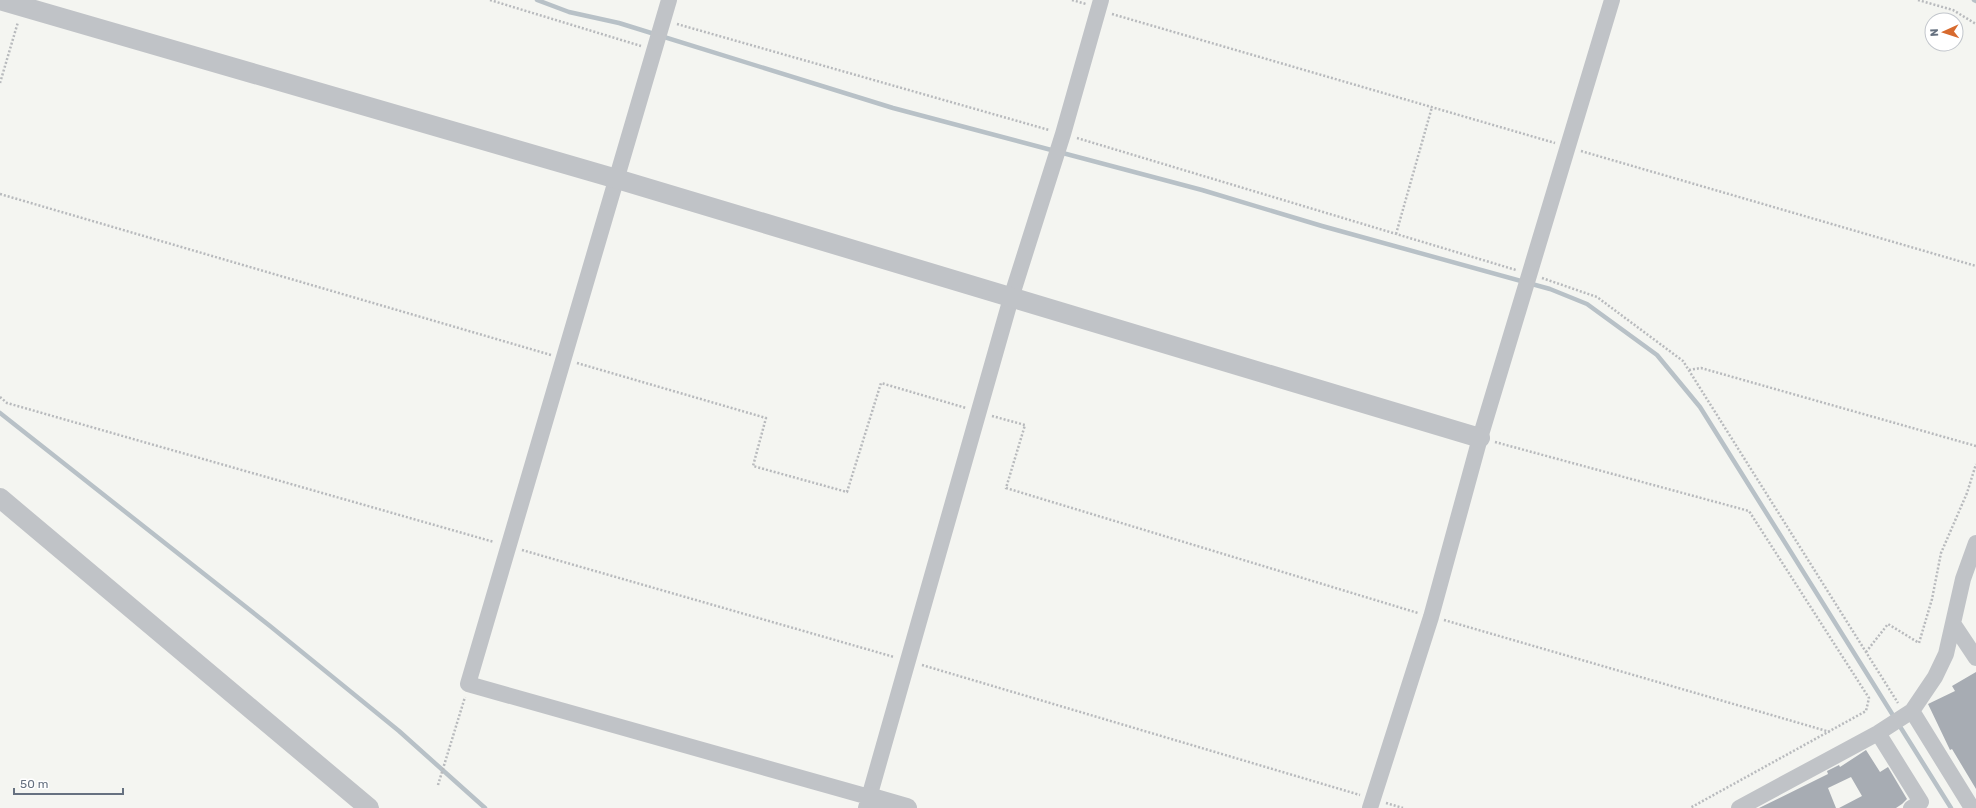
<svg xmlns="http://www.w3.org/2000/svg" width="1976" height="808" font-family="Rubik,sans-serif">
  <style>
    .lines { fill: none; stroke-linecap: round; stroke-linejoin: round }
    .stream { stroke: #b8c1c7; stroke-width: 4.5 }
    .building { fill: #a7acb3 }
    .path { stroke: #b8babd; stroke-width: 2.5; stroke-dasharray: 2 2; stroke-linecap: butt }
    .minor { stroke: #c0c3c7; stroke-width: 16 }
    .tertiary { stroke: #c0c3c7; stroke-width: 20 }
  </style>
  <rect width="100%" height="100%" fill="#f4f5f1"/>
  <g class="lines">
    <path class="stream" d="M 537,0 L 569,12 L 619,23 L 893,108 L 1202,190 L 1322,226 L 1550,289 L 1587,304 L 1657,355 L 1700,407 L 1951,808
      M 1974,0 L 1976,1
      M 0,413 L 270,626 L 399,731 L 485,808"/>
  </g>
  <path class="building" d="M 1976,672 L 1976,789 L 1952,749 L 1950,750 L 1928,704 L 1955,691 L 1952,686 Z
    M 1866,750 L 1880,772 L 1888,767 L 1907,799 L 1902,804 L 1896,808 L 1839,808 L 1862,796 L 1851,777 L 1828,788 L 1836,808 L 1759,808 L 1828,774 L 1827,771 L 1839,765 L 1840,767 Z"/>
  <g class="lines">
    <path class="path" d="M 490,0 L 641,46
      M 1072,0 L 1086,4
      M 1918,0 L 1953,10 L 1976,24
      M 1112,14 L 1555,143
      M 677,24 L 1049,130
      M 0,83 L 18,22
      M 1077,138 L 1516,270
      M 1581,151 L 1976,266
      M 0,194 L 551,355
      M 1396,234 L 1432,107
      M 1542,278 L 1597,297 L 1683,361 L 1898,703
      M 577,363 L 766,418 L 753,466 L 847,492 L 881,383 L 966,408
      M 1689,370 L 1701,368 L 1976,446
      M 0,397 L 7,403 L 494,542
      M 992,416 L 1025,425 L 1006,488 L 1418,613
      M 1495,442 L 1749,511 L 1869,698 L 1866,711 L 1690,808
      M 522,550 L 894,657
      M 1444,620 L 1830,732
      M 1866,652 L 1888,624 L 1919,643 L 1932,599 L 1941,553 L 1967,493 L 1976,464
      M 922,665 L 1360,795
      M 438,785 L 465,697
      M 1386,803 L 1403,808"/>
    <path class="minor" d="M 669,0 L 468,684 L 869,797
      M 1954,625 L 1976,658
      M 1912,711 L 1972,808
      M 1878,733 L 1921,802 L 1911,808
      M 866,808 L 1011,298 L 1063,134 L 1101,0
      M 1370,808 L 1431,617 L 1480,438 L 1612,0
      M 1739,808 L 1878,733 L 1912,711 L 1935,677 L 1946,654 L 1963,579 L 1976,543"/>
    <path class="tertiary" d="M 0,0 L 617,179 L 1480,438
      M 0,498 L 369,808
      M 869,797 L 907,808"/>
  </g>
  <g transform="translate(1944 32) rotate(267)"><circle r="19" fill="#ffffff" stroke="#c2c6cc"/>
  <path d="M0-3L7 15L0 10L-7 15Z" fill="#d76a2e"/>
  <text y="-6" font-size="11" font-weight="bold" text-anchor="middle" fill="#667180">N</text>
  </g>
  <path d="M14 788v6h109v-6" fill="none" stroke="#667180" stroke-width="2"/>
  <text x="20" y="788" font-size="12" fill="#667180" stroke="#ffffff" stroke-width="3" paint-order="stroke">50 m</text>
</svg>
